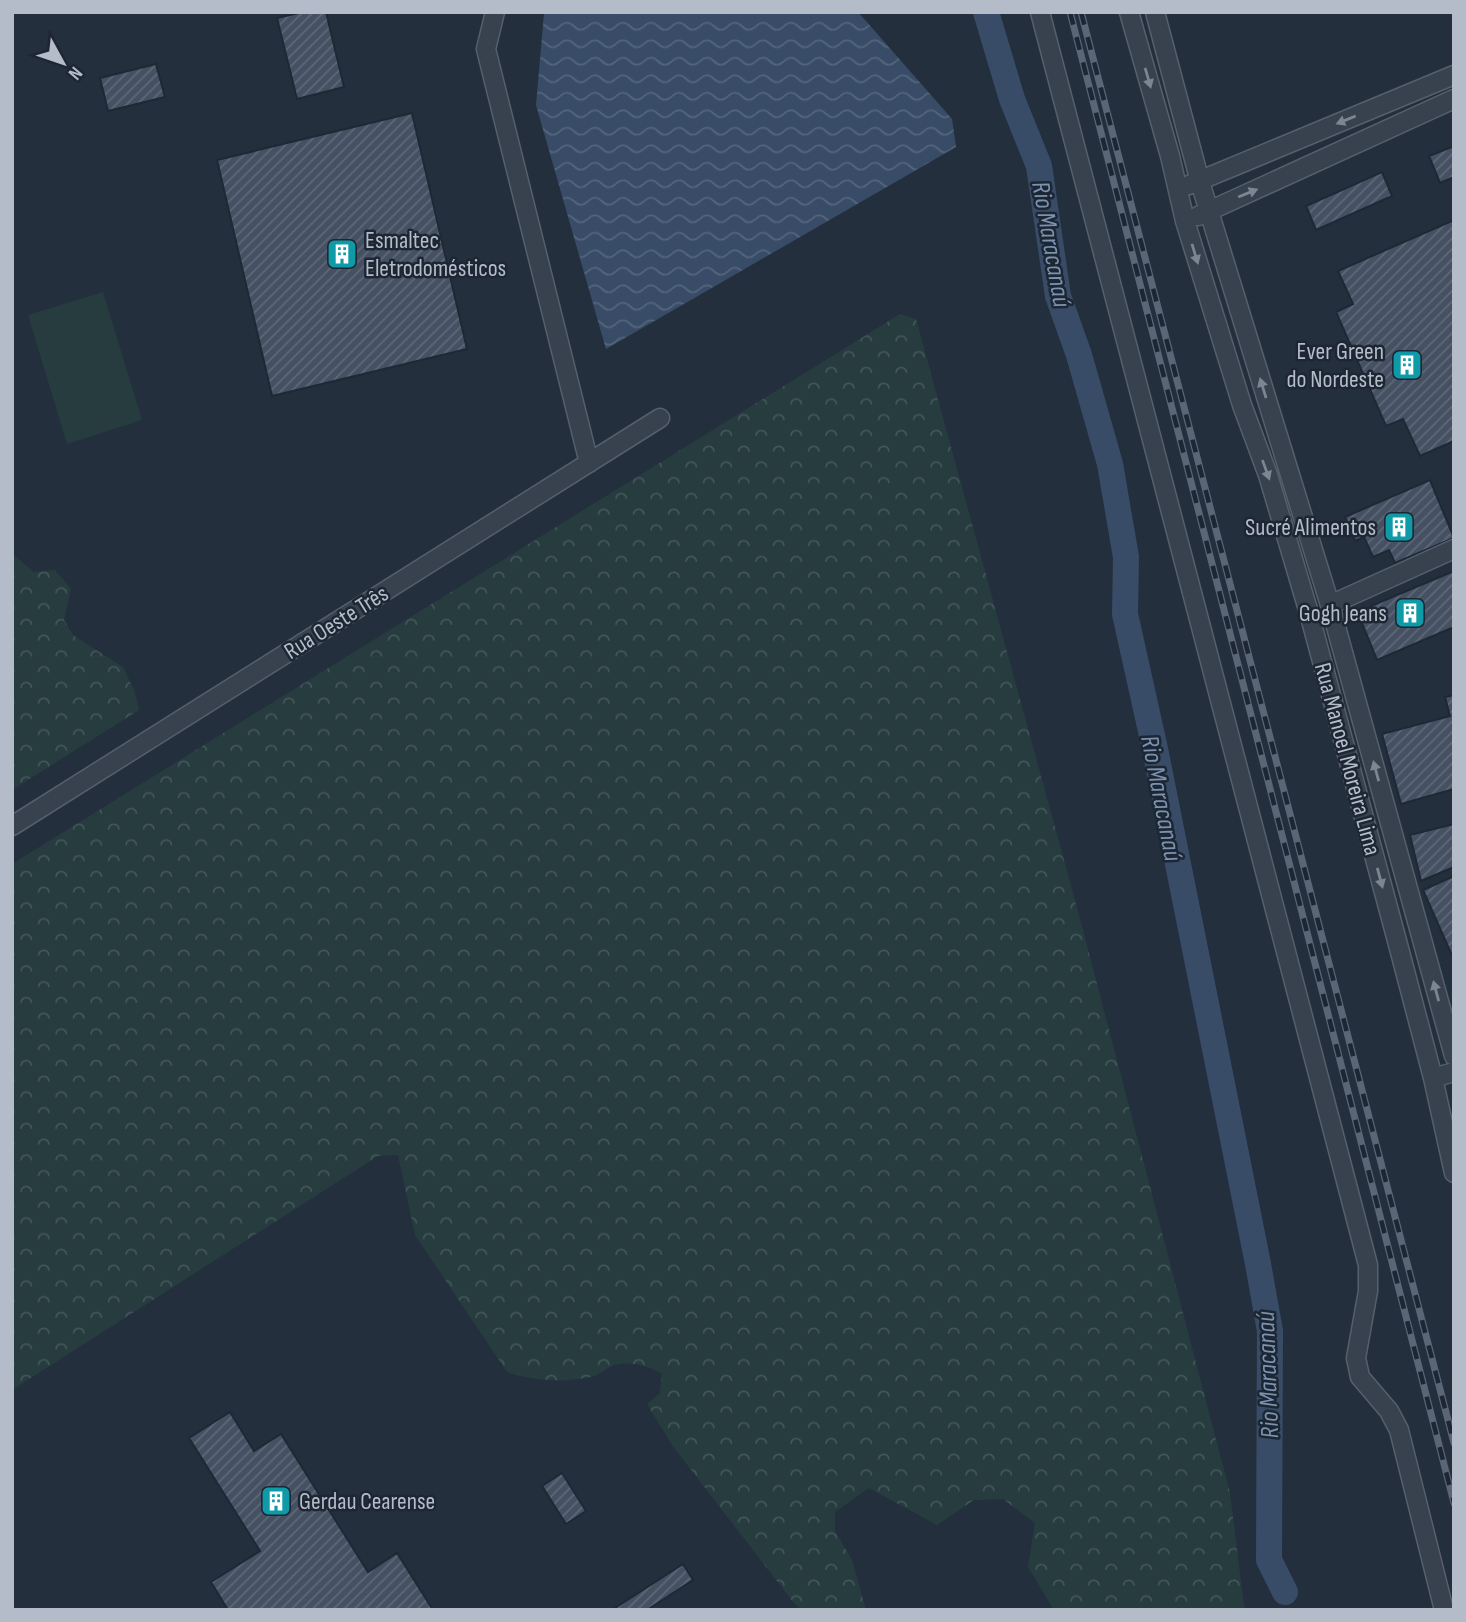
<svg xmlns="http://www.w3.org/2000/svg" width="1466" height="1622" font-family="'Sofia Sans Condensed',sans-serif">
  <style>
    .green { fill: #263c3f }
    .forest { fill: url(#forest-crowns) }
    .water { fill: url(#water-waves) }
    .lines { fill: none; stroke-linecap: round; stroke-linejoin: round }
    .river { stroke: #394c67; stroke-width: 26 }
    .building { fill: url(#building-hatch); stroke: #1f2835; stroke-width: 2 }
    .minor-casing { stroke: #565f6c; stroke-width: 21 }
    .minor { stroke: #38414e; stroke-width: 18 }
    .rail-casing { stroke: #5a6575; stroke-width: 7 }
    .rail { stroke: #1d2633; stroke-width: 4.5; stroke-dasharray: 13; stroke-linecap: butt }
    .oneway { fill: #7c8592 }
    .labels { text-anchor: middle; stroke-width: 5; stroke-linejoin: round; paint-order: stroke }
    .poi-label { font-size: 24px; fill: #b4bcc9; stroke: #1d2633; text-anchor: end }
    .street-label { font-size: 24px; fill: #b4bcc9; stroke: #1d2633 }
    .water-label { font-size: 26px; font-style: italic; fill: #7c92b1; stroke: #1d2633 }
  </style>
  <defs>
    <pattern id="forest-crowns" width="20" height="18" patternUnits="userSpaceOnUse" patternTransform="scale(1.75)"><rect width="20" height="18" fill="#263c3f"/><path d="M2 6a3 3 0 1 1 6 0M12 15a3 3 0 1 1 6 0" fill="none" stroke="#435659"/></pattern>
    <pattern id="water-waves" width="16" height="10" patternUnits="userSpaceOnUse" patternTransform="scale(1.75)"><rect width="16" height="10" fill="#394c67"/><path d="M0 5q4-4 8 0t8 0" fill="none" stroke="#53647b"/></pattern>
    <pattern id="building-hatch" width="6" height="6" patternUnits="userSpaceOnUse" patternTransform="scale(1.75)"><rect width="6" height="6" fill="#455162"/><path d="M-1 1l2-2M0 6l6-6M5 7l2-2" fill="none" stroke="#5d6877"/></pattern>
  </defs>
  <rect width="100%" height="100%" fill="#242f3e"/>
  <path class="green" d="M 103,292 L 142,420 L 67,444 L 28,315 Z"/>
  <path class="forest" d="M 900,314 L 916,319 L 1079,915 L 1230,1493 L 1244,1606 L 1248,1610 L 1054,1610 L 1028,1567 L 1035,1523 L 1003,1499 L 974,1500 L 937,1525 L 869,1488 L 835,1512 L 835,1531 L 852,1560 L 866,1610 L 802,1610 L 793,1602 L 672,1445 L 647,1404 L 660,1393 L 662,1374 C 649,1366 631,1361 614,1365 C 606,1368 599,1376 590,1377 C 560,1383 535,1381 507,1372 L 415,1235 L 398,1155 L 378,1156 L 12,1390 L 12,864 Z
    M 12,554 L 34,572 L 55,570 L 71,589 L 64,620 L 73,635 L 123,667 L 134,690 L 139,710 L 12,790 Z"/>
  <path class="water" d="M 549,12 L 858,12 L 952,119 L 956,147 L 606,349 L 536,105 L 544,14 Z"/>
  <g class="lines">
    <path class="river" d="M 986,12 L 1012,99 L 1039,166 L 1058,296 L 1079,355 L 1110,464 L 1126,557 L 1125,614 L 1155,749 L 1258,1264 L 1270,1331 L 1269,1560 L 1285,1592"/>
  </g>
  <path class="building" d="M 303,12 L 326,12 L 344,87 L 297,99 L 277,18 Z
    M 156,64 L 165,97 L 108,111 L 100,78 Z
    M 412,113 L 467,349 L 272,396 L 217,160 Z
    M 1454,146 L 1454,177 L 1440,183 L 1429,156 Z
    M 1382,172 L 1392,196 L 1316,230 L 1306,206 Z
    M 1454,220 L 1454,441 L 1420,456 L 1403,419 L 1386,426 L 1336,312 L 1353,304 L 1338,271 Z
    M 1430,480 L 1454,538 L 1395,563 L 1389,550 L 1373,557 L 1364,537 L 1355,541 L 1345,517 Z
    M 1454,571 L 1454,627 L 1377,660 L 1359,616 L 1373,610 L 1371,606 Z
    M 1454,695 L 1454,789 L 1401,804 L 1382,734 L 1450,716 L 1445,697 Z
    M 1454,824 L 1454,867 L 1421,881 L 1410,835 Z
    M 1454,876 L 1454,960 L 1423,890 Z
    M 230,1412 L 254,1451 L 281,1434 L 368,1572 L 397,1553 L 433,1610 L 228,1610 L 211,1582 L 260,1551 L 189,1438 Z
    M 562,1473 L 586,1511 L 566,1524 L 542,1486 Z
    M 683,1564 L 693,1580 L 647,1610 L 612,1610 Z"/>
  <g class="lines">
    <g class="minor-casing">
      <path id="minor" d="M 495,12 L 486,49 L 589,463
        M 1040,12 L 1368,1265 L 1368,1291 L 1356,1358 L 1360,1377 L 1389,1411 L 1399,1430 L 1444,1610
        M 1129,12 L 1170,156 L 1185,221 L 1242,405 L 1268,475 L 1309,613 L 1400,952 L 1433,1078 L 1454,1173
        M 1155,12 L 1200,182 L 1330,605 L 1454,1056
        M 1189,185 L 1454,75
        M 1198,216 L 1454,99
        M 1330,605 L 1454,549
        M 12,826 L 660,418
        M 1433,1078 L 1454,1072"/>
    </g>
    <use href="#minor" class="minor"/>
    <g class="rail-casing">
      <path id="rail" d="M 1070,12 L 1454,1503
        M 1081,12 L 1454,1443"/>
    </g>
    <use href="#rail" class="rail"/>
  </g>
  <defs><path id="oneway-solid" d="M-6-.8H1V-3.2L6.5 0L1 3.2V.8H-6Z" transform="scale(1.75)"/></defs>
  <g class="oneway">
    <use href="#oneway-solid" transform="translate(1148 78) rotate(74)"/>
    <use href="#oneway-solid" transform="translate(1346 120) rotate(158)"/>
    <use href="#oneway-solid" transform="translate(1248 193) rotate(-22)"/>
    <use href="#oneway-solid" transform="translate(1195 254) rotate(73)"/>
    <use href="#oneway-solid" transform="translate(1263 388) rotate(-107)"/>
    <use href="#oneway-solid" transform="translate(1266 470) rotate(70)"/>
    <use href="#oneway-solid" transform="translate(1376 771) rotate(-105)"/>
    <use href="#oneway-solid" transform="translate(1380 878) rotate(75)"/>
    <use href="#oneway-solid" transform="translate(1436 991) rotate(-105)"/>
  </g>
  <defs>
    <g id="building-square" transform="scale(1.575)"><rect x="-9" y="-9" width="18" height="18" rx="4" fill="#0f9aa8" stroke="#1d2633"/><path d="M-4-6H4V6H1V3H-1V6H-4ZM-2.5-4.3h1.7v1.8h-1.7ZM.8-4.3h1.7v1.8H.8ZM-2.5-1h1.7V.8h-1.7ZM.8-1h1.7V.8H.8Z" fill="#fff"/></g>
  </defs>
  <g fill-rule="evenodd">
    <use href="#building-square" x="342" y="254"/>
    <use href="#building-square" x="1407" y="365"/>
    <use href="#building-square" x="1399" y="527"/>
    <use href="#building-square" x="1410" y="613"/>
    <use href="#building-square" x="276" y="1501"/>
  </g>
  <g class="labels">
    <g class="poi-label">
      <text x="365" y="248" text-anchor="start">Esmaltec<tspan x="365" dy="28">Eletrodomésticos</tspan></text>
      <text x="1384" y="359">Ever Green<tspan x="1384" dy="28">do Nordeste</tspan></text>
      <text x="1376" y="535">Sucré Alimentos</text>
      <text x="1387" y="621">Gogh Jeans</text>
      <text x="299" y="1509" text-anchor="start">Gerdau Cearense</text>
    </g>
    <g class="street-label">
      <text transform="translate(336 622) rotate(-32)" y="8">Rua Oeste Três</text>
      <text transform="translate(1348 759) rotate(75)" y="8">Rua Manoel Moreira Lima</text>
    </g>
    <g class="water-label">
      <text transform="translate(1052 244) rotate(80)" y="9">Rio Maracanaú</text>
      <text transform="translate(1162 798) rotate(79)" y="9">Rio Maracanaú</text>
      <text transform="translate(1267 1375) rotate(-92)" y="9">Rio Maracanaú</text>
    </g>
  </g>
  <rect width="1466" height="1622" fill="none" stroke="#b4bcc9" stroke-width="28"/>
  <g transform="translate(63 63) rotate(130)" stroke="#1d2633" stroke-width="5" paint-order="stroke">
  <path d="M0-5L12 26L0 18L-12 26Z" fill="#b4bcc9"/>
  <text y="-10" font-size="19" font-weight="bold" text-anchor="middle" fill="#b4bcc9">N</text>
  </g>
</svg>
